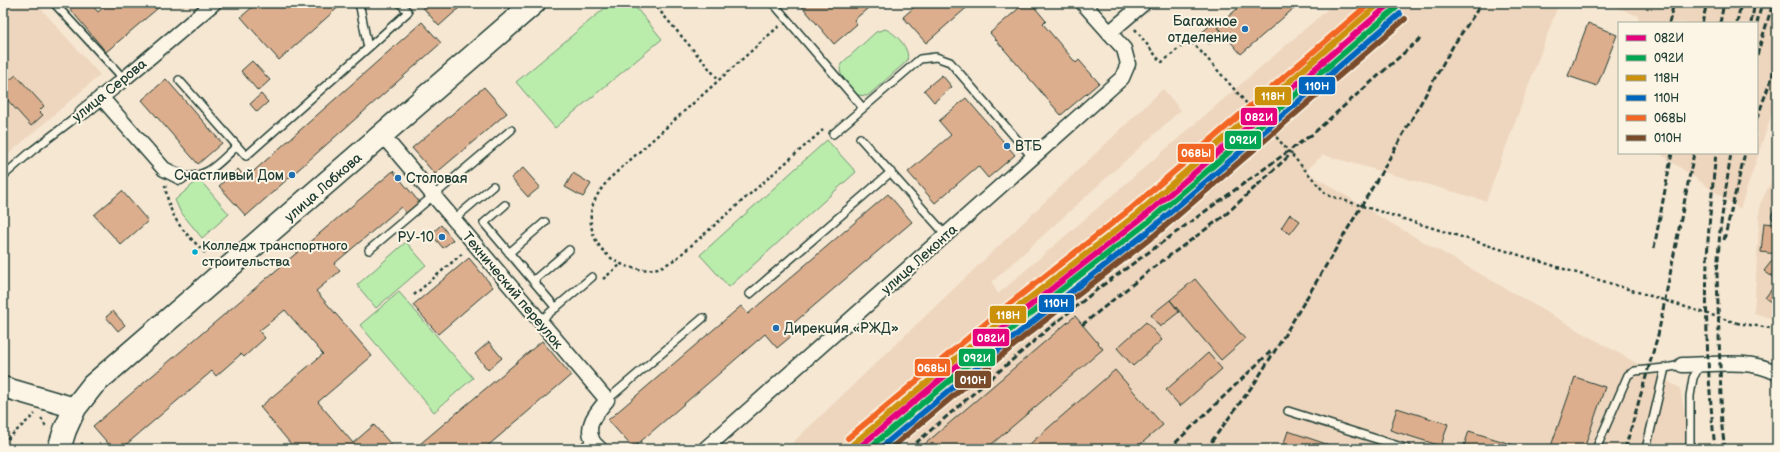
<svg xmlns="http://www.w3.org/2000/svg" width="1780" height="452" font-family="'Balsamiq Sans',sans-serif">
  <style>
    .built { fill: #eed6be }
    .green { fill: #baecac; stroke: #6c9470 }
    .building { fill: #dcae8d; stroke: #1f3d34 }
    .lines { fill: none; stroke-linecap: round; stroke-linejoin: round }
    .lane-casing { stroke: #1f3d34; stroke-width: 10 }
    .street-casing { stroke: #1f3d34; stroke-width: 17 }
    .secondary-casing { stroke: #1f3d34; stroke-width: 23 }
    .primary-casing { stroke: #1f3d34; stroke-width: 25 }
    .path { stroke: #1f3d34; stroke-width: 2.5; stroke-dasharray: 3 3; stroke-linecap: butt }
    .lane { stroke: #fcf5e5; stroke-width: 7 }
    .street { stroke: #fcf5e5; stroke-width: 14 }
    .secondary { stroke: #fcf5e5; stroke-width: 20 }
    .primary { stroke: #fcf5e5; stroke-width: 22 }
    .rail { stroke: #1f3d34; stroke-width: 3; stroke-dasharray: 6 3; stroke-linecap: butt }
    .path-bridge { stroke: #1f3d34; stroke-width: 2.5; stroke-dasharray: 3 3; stroke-linecap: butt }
    .rail-1-casing { stroke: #fcf5e5; stroke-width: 9 }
    .rail-2-casing { stroke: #fcf5e5; stroke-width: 9 }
    .rail-3-casing { stroke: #fcf5e5; stroke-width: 9 }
    .rail-4-casing { stroke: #fcf5e5; stroke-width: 9 }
    .rail-5-casing { stroke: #fcf5e5; stroke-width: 9 }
    .rail-6-casing { stroke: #fcf5e5; stroke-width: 9 }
    .rail-1 { stroke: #e5007d; stroke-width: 6 }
    .rail-2 { stroke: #00a651; stroke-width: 6 }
    .rail-3 { stroke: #cc910a; stroke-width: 6 }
    .rail-4 { stroke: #0065bd; stroke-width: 6 }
    .rail-5 { stroke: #f26522; stroke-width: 6 }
    .rail-6 { stroke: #7a4b2a; stroke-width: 6 }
    .poi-dot { fill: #1f6fb2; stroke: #fcf5e5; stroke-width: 1.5 }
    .bus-dot { fill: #00a9ce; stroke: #fcf5e5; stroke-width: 1.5 }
    .labels { text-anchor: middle; stroke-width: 4; stroke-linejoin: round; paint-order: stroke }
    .bus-label { font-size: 13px; fill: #1f3d34; stroke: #fcf5e5; text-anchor: start }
    .poi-label { font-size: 14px; fill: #1f3d34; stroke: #fcf5e5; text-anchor: end }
    .street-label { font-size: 14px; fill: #1f3d34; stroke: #fcf5e5 }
    .line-badge { stroke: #fcf5e5; stroke-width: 1.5 }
    .badge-label { font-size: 11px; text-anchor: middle; font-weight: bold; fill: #fff }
  </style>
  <rect width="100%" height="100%" fill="#f6e7d3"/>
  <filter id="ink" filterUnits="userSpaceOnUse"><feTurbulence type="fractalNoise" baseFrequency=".025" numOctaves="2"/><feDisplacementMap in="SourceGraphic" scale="8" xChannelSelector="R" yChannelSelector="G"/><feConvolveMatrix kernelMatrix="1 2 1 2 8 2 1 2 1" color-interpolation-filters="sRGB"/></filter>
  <g filter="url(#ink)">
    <path class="built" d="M 9,3 L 36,3 L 100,75 L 4,158 L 3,9 Z
      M 1335,3 L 1559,3 L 1486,201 L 1323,155 L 1306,171 L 1382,218 L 1680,388 L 1692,449 L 786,449 L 1163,89 L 1181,110 L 992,282 L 998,294 Z
      M 1605,3 L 1777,3 L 1777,98 L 1740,209 L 1659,153 L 1757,153 L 1757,23 L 1639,23 L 1638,16 Z
      M 1777,170 L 1777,320 L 1754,313 L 1760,204 Z"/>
    <path class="green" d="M 611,3 L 632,3 L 662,39 L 555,128 L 516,82 Z
      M 885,29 C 896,33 911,49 907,61 L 871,93 L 867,96 L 858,95 C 849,88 837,76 841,64 L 876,32 Z
      M 827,140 L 856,172 L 729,287 L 700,255 Z
      M 199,179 L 229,214 L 202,238 L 180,211 L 175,200 Z
      M 406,242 L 426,265 L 376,308 L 357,285 Z
      M 399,292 L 473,378 L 434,412 L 360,325 Z"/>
    <path class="building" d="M 65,3 L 90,3 L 98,12 L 108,3 L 164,3 L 106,52 Z
      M 257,3 L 341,3 L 342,4 L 279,60 L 241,17 Z
      M 419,3 L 454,3 L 459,8 L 439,26 Z
      M 799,3 L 874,3 L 854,20 L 857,24 L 834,44 Z
      M 919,3 L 972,3 L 926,43 L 903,17 Z
      M 1025,3 L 1031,3 L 1046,21 L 1043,24 L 1076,63 L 1079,60 L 1099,83 L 1061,115 L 990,33 Z
      M 1244,3 L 1300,3 L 1241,54 L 1217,26 Z
      M 422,22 L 441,43 L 246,216 L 219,186 L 238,169 L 246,178 Z
      M 1214,22 L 1223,33 L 1209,44 L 1200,34 Z
      M 1588,23 L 1617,35 L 1597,86 L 1568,76 Z
      M 1349,25 L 1352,29 L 1347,33 L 1344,29 Z
      M 252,61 L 270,80 L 258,91 L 241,71 Z
      M 7,75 L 11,79 L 16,75 L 44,106 L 39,111 L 43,115 L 31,126 L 3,95 L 3,79 Z
      M 942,75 L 952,87 L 934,102 L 924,90 Z
      M 166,79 L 222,143 L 198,164 L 142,100 Z
      M 484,87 L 507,113 L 435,174 L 412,148 Z
      M 261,94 L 268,102 L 257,112 L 250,104 Z
      M 966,98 L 1015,155 L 988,178 L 978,166 L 935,203 L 908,172 L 951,135 L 939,121 Z
      M 523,168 L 540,187 L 528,197 L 511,178 Z
      M 393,171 L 420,203 L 407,214 L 401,207 L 334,264 L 340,271 L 316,291 L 372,356 L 318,402 L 353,443 L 374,425 L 395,449 L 295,449 L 260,407 L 323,354 L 285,310 L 259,331 L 265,338 L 244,357 L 241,354 L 216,376 L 212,371 L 121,449 L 113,449 L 93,426 Z
      M 573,173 L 591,184 L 583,197 L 565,187 Z
      M 122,191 L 148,221 L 121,245 L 94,215 Z
      M 888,194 L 912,222 L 788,328 L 794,334 L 777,348 L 765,334 L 633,448 L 608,420 L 741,306 L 748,314 Z
      M 1290,214 L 1300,221 L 1290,234 L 1281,228 Z
      M 1764,223 L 1777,224 L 1776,254 L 1761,252 Z
      M 441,225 L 453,240 L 443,248 L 431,234 Z
      M 1777,254 L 1777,273 L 1774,278 L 1764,271 Z
      M 469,258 L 493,287 L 438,334 L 413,305 Z
      M 1195,279 L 1245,339 L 1221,360 L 1170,300 Z
      M 1777,282 L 1777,306 L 1765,298 Z
      M 1170,300 L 1179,312 L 1160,327 L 1151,315 Z
      M 113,311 L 125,325 L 118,331 L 106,317 Z
      M 1075,316 L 1103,349 L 986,449 L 919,449 Z
      M 1146,322 L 1162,340 L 1133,366 L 1117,348 Z
      M 542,341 L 571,375 L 484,449 L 414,449 Z
      M 489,342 L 502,358 L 488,370 L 475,354 Z
      M 1208,353 L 1222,369 L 1180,406 L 1166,390 Z
      M 1115,370 L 1163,425 L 1135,449 L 1024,449 Z
      M 1575,377 L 1605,387 L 1584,449 L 1550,449 Z
      M 1397,408 L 1448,424 L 1441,446 L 1390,430 Z
      M 1288,431 L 1341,449 L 1282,449 Z
      M 1469,431 L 1517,446 L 1516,449 L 1463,449 Z"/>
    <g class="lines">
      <g class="lane-casing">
        <path id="lane" d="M 54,3 L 124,79
          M 773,3 L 863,108
          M 368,48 L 408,12 L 400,3
          M 179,80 L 246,156 L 368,48 L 360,7 L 357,3
          M 833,134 L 920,59 L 936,57 L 950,62 L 1033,158
          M 860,138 L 946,235
          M 3,176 L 33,150 L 83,112
          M 180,177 C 210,177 216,165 237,146
          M 505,205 L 484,223 L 556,308
          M 1776,216 L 1777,214
          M 453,220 L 493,186
          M 369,250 L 511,130
          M 509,253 L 545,222
          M 533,281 L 569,250
          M 750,294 L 891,172
          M 540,321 L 592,277
          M 607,400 L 703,318
          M 1288,411 L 1408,449
          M 581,449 L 592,440
          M 1596,449 L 1628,375 L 1635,371 L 1665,368
          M 1646,449 L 1665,368 L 1682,365
          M 1690,449 L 1690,396 L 1693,378 L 1700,365"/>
      </g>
      <g class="street-casing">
        <path id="street" d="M 1109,33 L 1144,3
          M 101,97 L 164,169 L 180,177
          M 83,112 L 124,79 L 214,3
          M 383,136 L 607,400 C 598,411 585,424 592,439 C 593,443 597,446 600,449
          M 1682,365 C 1713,365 1748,358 1777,373
          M 705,449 L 1122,78 L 1128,64 L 1124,49 L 1083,3"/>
      </g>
      <g class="secondary-casing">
        <path id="secondary" d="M 3,387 L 75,408"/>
      </g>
      <g class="primary-casing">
        <path id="primary" d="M 59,449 L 65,430 L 75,408 L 93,385 L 534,3"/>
      </g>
      <path class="path" d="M 653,3 L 719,80
        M 779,26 L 609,179 C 601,189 593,199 591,213 C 587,250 624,276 658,268 C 665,266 672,261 677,258 L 823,130
        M 1135,29 L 1160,61 L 1162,62 C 1172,56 1182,41 1194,44 L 1213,65
        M 165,185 C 170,221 183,230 207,255
        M 603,279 L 620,265
        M 414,295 L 464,252
        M 1737,323 L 1777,329
        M 41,418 L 46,427
        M 3,443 L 35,414
        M 81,443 L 88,449"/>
      <use href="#lane" class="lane"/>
      <use href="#street" class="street"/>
      <use href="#secondary" class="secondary"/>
      <use href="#primary" class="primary"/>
      <path class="rail" d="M 1669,23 L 1674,3
        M 1702,23 L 1707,3
        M 1720,23 L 1724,3
        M 1737,23 L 1741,3
        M 1751,23 L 1755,3
        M 1757,23 L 1762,3
        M 1757,55 L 1773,3
        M 1757,118 L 1777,63
        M 1308,138 L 1422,37
        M 1724,240 L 1745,153
        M 1654,248 L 1672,153
        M 1082,325 L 1154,267 L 1224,216 L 1292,153
        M 893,449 L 1090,271
        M 909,449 L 1047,330 L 1099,288 L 1311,135
        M 1169,449 L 1271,351
        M 1206,449 L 1256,381 L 1281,341 L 1384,168 L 1453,46 L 1482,3
        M 1625,449 L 1658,335 L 1694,153
        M 1715,449 C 1708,381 1704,310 1708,241 C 1710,212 1713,182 1716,153
        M 1725,449 L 1722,428 L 1717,274 L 1720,230 L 1731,153"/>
      <path class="path-bridge" d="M 1213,65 L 1327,195 L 1737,323"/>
      <g class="rail-1-casing">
        <path id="rail-1" d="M 857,449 L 1012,320 L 1142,218 L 1391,3"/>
      </g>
      <g class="rail-2-casing">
        <path id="rail-2" d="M 868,449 L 1016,325 L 1147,223 L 1396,8"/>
      </g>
      <g class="rail-3-casing">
        <path id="rail-3" d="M 853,444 L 1008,315 L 1138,213 L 1380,3"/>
      </g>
      <g class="rail-4-casing">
        <path id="rail-4" d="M 879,449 L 1021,331 L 1151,229 L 1400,14"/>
      </g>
      <g class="rail-5-casing">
        <path id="rail-5" d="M 848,438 L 1003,309 L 1133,207 L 1370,3"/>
      </g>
      <g class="rail-6-casing">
        <path id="rail-6" d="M 890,449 L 1025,336 L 1156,234 L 1405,19"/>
      </g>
      <use href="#rail-1" class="rail-1"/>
      <use href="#rail-2" class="rail-2"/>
      <use href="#rail-3" class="rail-3"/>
      <use href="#rail-4" class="rail-4"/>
      <use href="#rail-5" class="rail-5"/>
      <use href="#rail-6" class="rail-6"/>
    </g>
  </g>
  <g class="poi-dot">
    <circle cx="1245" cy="29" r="4"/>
    <circle cx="1007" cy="146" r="4"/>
    <circle cx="292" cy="175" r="4"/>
    <circle cx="398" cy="178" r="4"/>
    <circle cx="442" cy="237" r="4"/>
    <circle cx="776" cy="328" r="4"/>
  </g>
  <circle class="bus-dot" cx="195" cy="252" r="3.5"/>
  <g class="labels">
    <g class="bus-label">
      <text x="202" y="250">Колледж транспортного<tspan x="202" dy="16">строительства</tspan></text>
    </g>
    <g class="poi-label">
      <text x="1237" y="26">Багажное<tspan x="1237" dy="16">отделение</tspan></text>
      <text x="1015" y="151" text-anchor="start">ВТБ</text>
      <text x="284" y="180">Счастливый Дом</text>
      <text x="406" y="183" text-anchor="start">Столовая</text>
      <text x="434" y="242">РУ-10</text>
      <text x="784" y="333" text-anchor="start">Дирекция «РЖД»</text>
    </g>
    <g class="street-label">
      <text transform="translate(109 90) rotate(-39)" y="5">улица Серова</text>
      <text transform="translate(323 187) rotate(-41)" y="5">улица Лобкова</text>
      <text transform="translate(919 259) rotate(-42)" y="5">улица Леконта</text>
      <text transform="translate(513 290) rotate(50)" y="5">Технический переулок</text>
    </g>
  </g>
  <g class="line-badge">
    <rect x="1298" y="76" width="38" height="19" rx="4" fill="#0065bd"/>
    <rect x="1254" y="86" width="38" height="20" rx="4" fill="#cc910a"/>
    <rect x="1240" y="107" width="38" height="19" rx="4" fill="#e5007d"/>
    <rect x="1224" y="130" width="38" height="20" rx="4" fill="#00a651"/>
    <rect x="1177" y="143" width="38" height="20" rx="4" fill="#f26522"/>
    <rect x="1038" y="294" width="37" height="19" rx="4" fill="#0065bd"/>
    <rect x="989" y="305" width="38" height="19" rx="4" fill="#cc910a"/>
    <rect x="972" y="328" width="38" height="19" rx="4" fill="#e5007d"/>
    <rect x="958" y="348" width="38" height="19" rx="4" fill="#00a651"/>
    <rect x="914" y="358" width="37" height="19" rx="4" fill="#f26522"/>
    <rect x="954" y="370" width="38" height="19" rx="4" fill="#7a4b2a"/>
  </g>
  <g class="badge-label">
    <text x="1317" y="90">110Н</text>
    <text x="1273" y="100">118Н</text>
    <text x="1259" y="121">082И</text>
    <text x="1243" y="144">092И</text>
    <text x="1196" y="157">068Ы</text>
    <text x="1056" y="307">110Н</text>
    <text x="1008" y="319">118Н</text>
    <text x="991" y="342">082И</text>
    <text x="977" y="362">092И</text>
    <text x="932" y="372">068Ы</text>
    <text x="973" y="384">010Н</text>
  </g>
  <rect width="1780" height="452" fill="none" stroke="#fcf5e5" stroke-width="16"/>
  <rect x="8" y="8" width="1764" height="436" fill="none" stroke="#1f3d34" stroke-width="1.5" filter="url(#ink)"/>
  <rect x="1618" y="22" width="140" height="132" fill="#fcf5e5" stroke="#a4ab9e"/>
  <rect x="1626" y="35" width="20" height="6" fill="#e5007d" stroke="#a4ab9e"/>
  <text x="1654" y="42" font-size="12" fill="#1f3d34">082И</text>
  <rect x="1626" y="55" width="20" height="6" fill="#00a651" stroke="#a4ab9e"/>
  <text x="1654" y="62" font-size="12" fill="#1f3d34">092И</text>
  <rect x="1626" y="75" width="20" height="6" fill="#cc910a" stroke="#a4ab9e"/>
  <text x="1654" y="82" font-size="12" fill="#1f3d34">118Н</text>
  <rect x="1626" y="95" width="20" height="6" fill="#0065bd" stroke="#a4ab9e"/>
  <text x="1654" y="102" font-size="12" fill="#1f3d34">110Н</text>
  <rect x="1626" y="115" width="20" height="6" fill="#f26522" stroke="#a4ab9e"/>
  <text x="1654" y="122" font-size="12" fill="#1f3d34">068Ы</text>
  <rect x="1626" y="135" width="20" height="6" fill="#7a4b2a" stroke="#a4ab9e"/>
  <text x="1654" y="142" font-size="12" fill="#1f3d34">010Н</text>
</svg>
